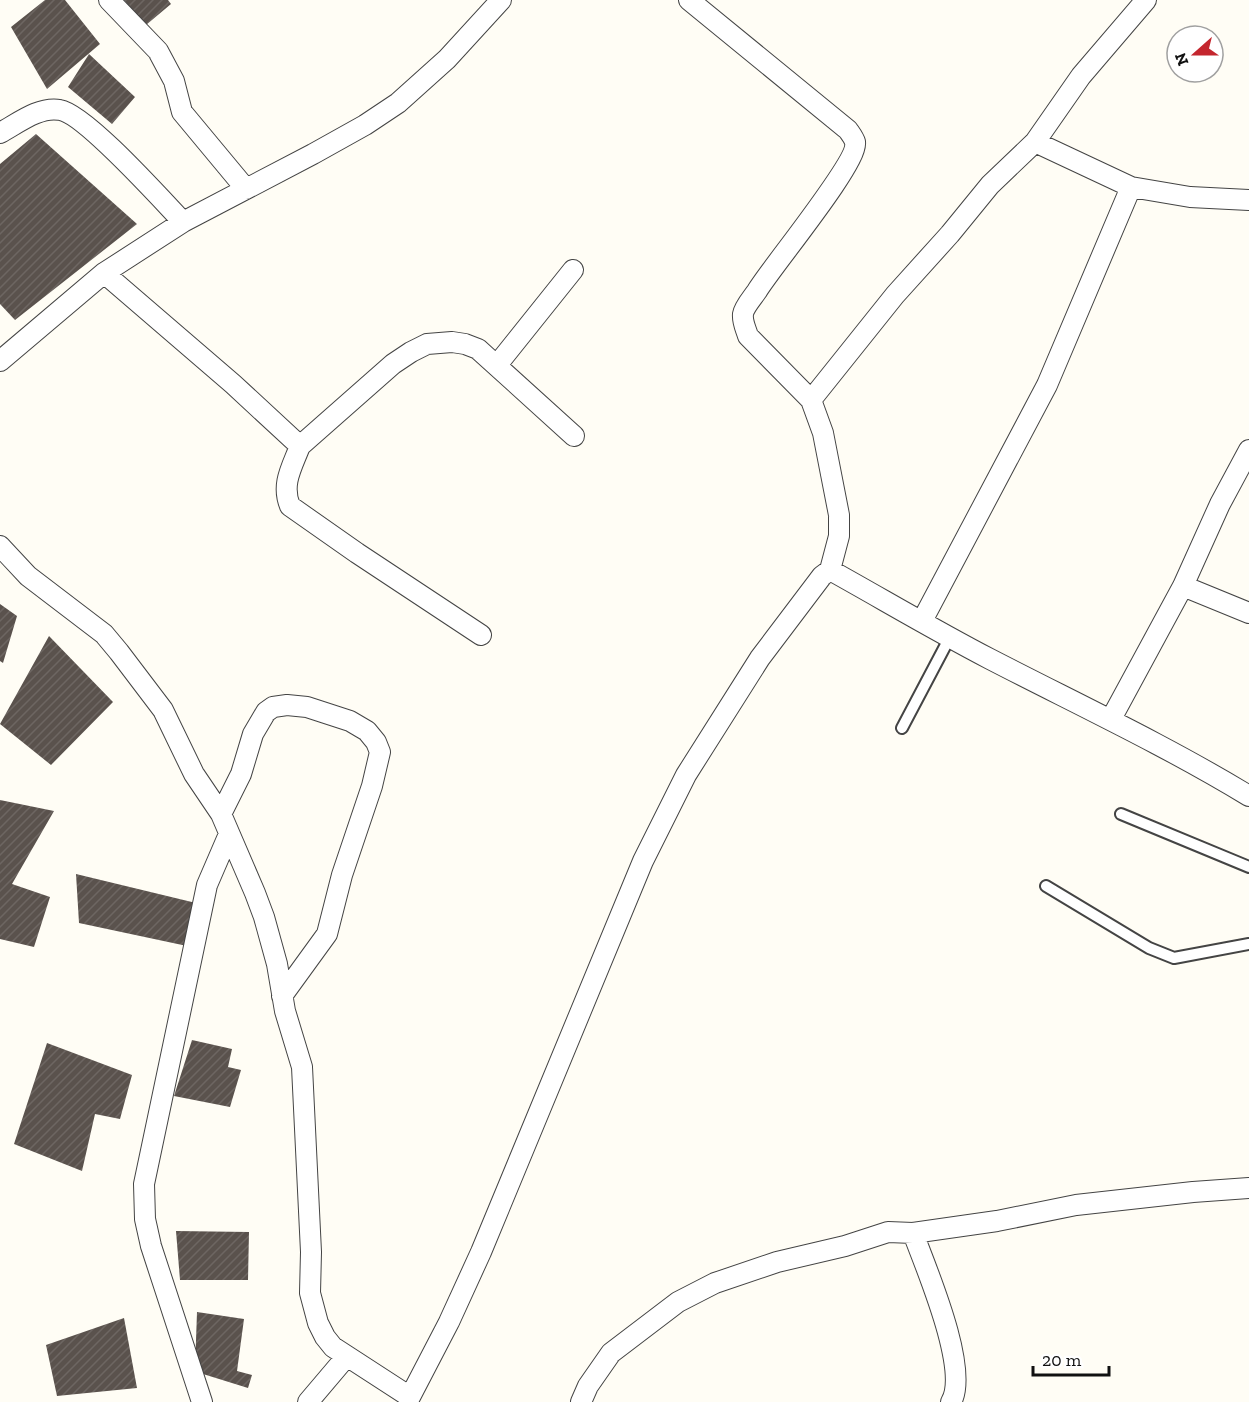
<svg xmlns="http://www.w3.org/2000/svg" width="1249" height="1402" font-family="'Zilla Slab',serif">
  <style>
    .building { fill: url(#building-hatch) }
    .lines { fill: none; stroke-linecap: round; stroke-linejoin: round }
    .lane-casing { stroke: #444; stroke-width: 14 }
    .street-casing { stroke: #444; stroke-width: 22 }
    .lane { stroke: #fff; stroke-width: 10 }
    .street { stroke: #fff; stroke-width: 20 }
  </style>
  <defs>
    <pattern id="building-hatch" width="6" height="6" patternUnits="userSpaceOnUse" patternTransform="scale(1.5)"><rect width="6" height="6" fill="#5a524d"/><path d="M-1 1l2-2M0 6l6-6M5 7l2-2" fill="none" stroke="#6d6662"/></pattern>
  </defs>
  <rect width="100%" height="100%" fill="#fffdf5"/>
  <path class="building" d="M 45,0 L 65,0 L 100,44 L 47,89 L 11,27 Z
    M 124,0 L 168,0 L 171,4 L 146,25 Z
    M 89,54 L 135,97 L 112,124 L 68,87 Z
    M 36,134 L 137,224 L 15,320 L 0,304 L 0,164 Z
    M 0,604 L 17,616 L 3,663 L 0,661 Z
    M 49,636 L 113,702 L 51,765 L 0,724 Z
    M 0,800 L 54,811 L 12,884 L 50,897 L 34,947 L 0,939 Z
    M 76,874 L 196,903 L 187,946 L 79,923 Z
    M 192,1040 L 232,1049 L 228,1067 L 241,1070 L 230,1107 L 174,1096 Z
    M 47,1043 L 132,1075 L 120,1119 L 95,1114 L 82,1171 L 14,1144 Z
    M 176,1231 L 249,1232 L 248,1280 L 180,1280 Z
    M 197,1312 L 244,1319 L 237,1371 L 252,1375 L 248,1388 L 203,1374 L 195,1369 Z
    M 124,1318 L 137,1388 L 57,1396 L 46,1345 Z"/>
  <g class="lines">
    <g class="lane-casing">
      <path id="lane" d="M 902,728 L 950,637
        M 1121,814 L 1249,867
        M 1046,886 L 1149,948 L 1174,958 L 1249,944"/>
    </g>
    <g class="street-casing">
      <path id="street" d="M 109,0 L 158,51 L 174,81 L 182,112 L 246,189
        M 689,0 L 848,130 C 850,133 854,138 855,142 C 859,162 772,266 757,291 C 753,297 744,307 743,314 C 742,322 746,329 748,336 L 811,400
        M 0,133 C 17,124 39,106 60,110 C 85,114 161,199 183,222
        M 1035,142 L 1131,187 L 1190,197 L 1249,200
        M 104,273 L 233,384 L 300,446 L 393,364 L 411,352 L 427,344 L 452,342 L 465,344 L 478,349 L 574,436
        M 0,361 L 104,273 L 183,222 L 313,154 L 365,125 L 398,103 L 447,59 L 501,0
        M 497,365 L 573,270
        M 300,446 C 292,467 281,484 290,506 L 357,553 L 481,635
        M 0,546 L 28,576 L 104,634 L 119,652 L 163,710 L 194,774 L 221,814 L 255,893 L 264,917 L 277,964 L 285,1011 L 302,1067 L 311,1252 L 310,1293 L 318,1323 L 325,1337 L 333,1347 L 410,1397 L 449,1322 L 481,1252 L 643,861 L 686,775 L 760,658 L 822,576 L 830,570 C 884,600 936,631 990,659 C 1077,704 1165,745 1249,796
        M 830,570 L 839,536 L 839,515 L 823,433 L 811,400 L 895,295 L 950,234 L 990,185 L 1035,142 L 1081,76 L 1146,0
        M 1183,586 L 1249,613
        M 922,621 L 1047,385 L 1131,187
        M 1111,719 L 1183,586 L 1220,504 L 1249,450
        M 221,814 L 241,774 L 253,734 L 266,712 L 273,707 L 287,705 L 307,707 L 350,721 L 367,731 L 376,742 L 380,752 L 372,786 L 342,875 L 327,934 L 282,996
        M 913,1233 C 926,1268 970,1370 951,1402
        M 202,1402 L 151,1246 L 145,1219 L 144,1184 L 207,885 L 229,834
        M 308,1402 L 347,1356
        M 581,1402 L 588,1386 L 611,1353 L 678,1302 L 715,1283 L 777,1262 L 845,1246 L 888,1232 L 913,1233 L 997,1221 L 1076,1205 L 1193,1192 L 1249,1188"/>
    </g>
    <use href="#lane" class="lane"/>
    <use href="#street" class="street"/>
  </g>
  <g transform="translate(1195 54) rotate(249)"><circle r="28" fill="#ffffff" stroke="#a0a0a0" stroke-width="1.5"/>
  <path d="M0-4.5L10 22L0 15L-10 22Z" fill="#c4262e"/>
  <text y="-9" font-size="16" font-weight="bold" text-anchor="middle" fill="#111111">N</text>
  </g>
  <path d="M1033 1366v9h76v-9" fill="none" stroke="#111111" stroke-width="3"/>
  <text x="1042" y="1366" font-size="18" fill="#111111" stroke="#ffffff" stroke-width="4.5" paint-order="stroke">20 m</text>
</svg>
